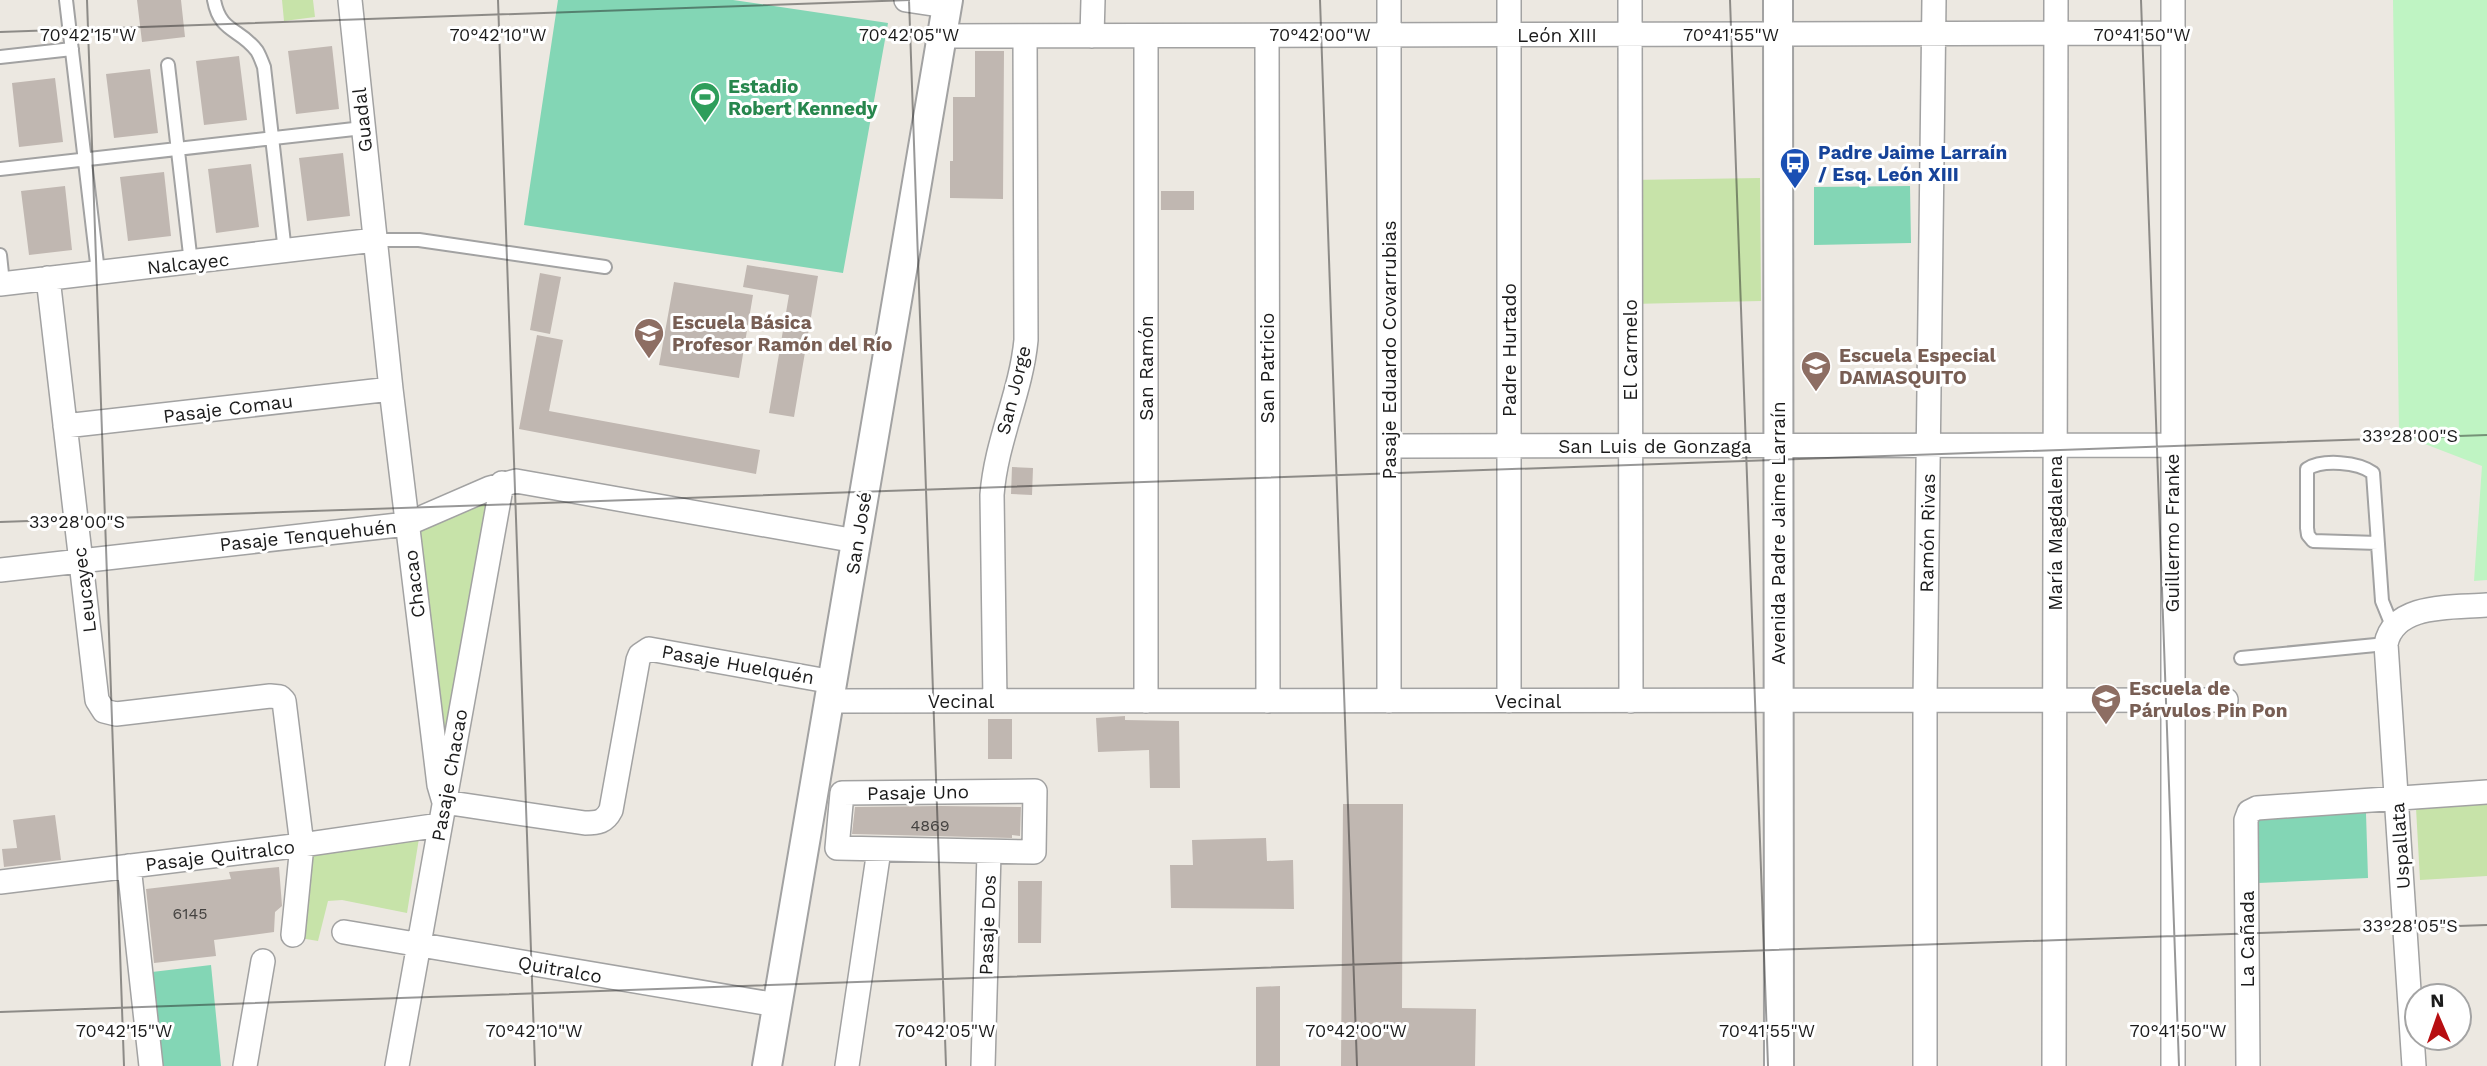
<svg xmlns="http://www.w3.org/2000/svg" width="2487" height="1066" font-family="'Work Sans',sans-serif">
  <style>
    .grass { fill: #c7e3a9 }
    .park { fill: #bff4c3 }
    .pitch { fill: #83d6b5 }
    .building { fill: #c0b7b1 }
    .lines { fill: none; stroke-linecap: round; stroke-linejoin: round }
    .service-casing { stroke: #a2a2a2; stroke-width: 16 }
    .minor-casing { stroke: #a2a2a2; stroke-width: 26 }
    .tertiary-casing { stroke: #a2a2a2; stroke-width: 32 }
    .service { stroke: #fff; stroke-width: 12 }
    .minor { stroke: #fff; stroke-width: 23 }
    .tertiary { stroke: #fff; stroke-width: 28 }
    .ticks { fill: none; stroke: #1b1b1b; stroke-width: 2; stroke-opacity: 0.45 }
    .labels { text-anchor: middle; stroke-width: 6; stroke-linejoin: round; paint-order: stroke }
    .number-label { font-size: 16px; fill: #444240 }
    .street-label { font-size: 19px; fill: #1b1b1b; stroke: #fff }
    .leisure-label { font-size: 19px; font-weight: bold; fill: #27864d; stroke: #fff; text-anchor: start }
    .transit-label { font-size: 19px; font-weight: bold; fill: #164399; stroke: #fff; text-anchor: start }
    .education-label { font-size: 19px; font-weight: bold; fill: #785e54; stroke: #fff; text-anchor: start }
    .ticks-label { font-size: 18px; text-anchor: middle; fill: #1b1b1b; stroke: #fff; stroke-width: 6; stroke-linejoin: round; paint-order: stroke }
  </style>
  <rect width="100%" height="100%" fill="#ece8e1"/>
  <path class="grass" d="M 282,0 L 313,0 L 315,17 L 284,21 Z
    M 1760,178 L 1761,301 L 1632,304 L 1630,180 Z
    M 497,490 L 444,784 L 416,522 Z
    M 2487,804 L 2487,876 L 2420,880 L 2416,808 Z
    M 420,832 L 407,913 L 342,900 L 328,901 L 318,941 L 294,937 L 298,850 Z"/>
  <path class="park" d="M 2393,0 L 2487,0 L 2487,580 L 2474,581 L 2482,466 L 2399,434 Z"/>
  <path class="pitch" d="M 558,0 L 733,0 L 888,23 L 843,273 L 524,225 Z
    M 1910,186 L 1911,243 L 1814,245 L 1814,187 Z
    M 2366,813 L 2368,878 L 2258,883 L 2255,818 Z
    M 211,965 L 221,1066 L 162,1066 L 152,972 Z"/>
  <path class="building" d="M 137,0 L 181,0 L 185,37 L 142,42 Z
    M 332,46 L 339,109 L 296,114 L 288,51 Z
    M 975,51 L 1004,51 L 1003,199 L 950,198 L 950,161 L 953,161 L 953,97 L 975,97 Z
    M 239,56 L 247,120 L 204,125 L 196,61 Z
    M 150,69 L 158,133 L 114,138 L 106,74 Z
    M 55,78 L 63,142 L 19,147 L 12,83 Z
    M 343,153 L 350,216 L 307,221 L 299,158 Z
    M 251,164 L 259,227 L 216,233 L 208,169 Z
    M 164,172 L 171,236 L 128,241 L 120,177 Z
    M 65,186 L 72,250 L 29,255 L 21,191 Z
    M 1161,191 L 1194,191 L 1194,210 L 1161,210 Z
    M 747,265 L 818,276 L 794,417 L 769,413 L 789,295 L 743,287 Z
    M 540,273 L 561,277 L 550,334 L 530,330 Z
    M 674,282 L 753,295 L 739,378 L 659,365 Z
    M 537,335 L 563,340 L 549,411 L 760,450 L 756,474 L 519,429 Z
    M 1012,467 L 1033,468 L 1032,495 L 1011,494 Z
    M 1125,716 L 1125,720 L 1179,721 L 1180,788 L 1150,788 L 1149,750 L 1098,752 L 1096,718 Z
    M 988,719 L 1012,719 L 1012,759 L 988,759 Z
    M 1343,804 L 1403,804 L 1402,1008 L 1476,1009 L 1475,1066 L 1341,1066 Z
    M 941,806 L 1021,807 L 1020,836 L 1012,835 L 1012,838 L 852,834 L 855,807 Z
    M 55,815 L 61,860 L 4,867 L 2,849 L 17,848 L 13,820 Z
    M 1266,838 L 1267,861 L 1293,860 L 1294,909 L 1171,908 L 1170,865 L 1193,865 L 1192,840 Z
    M 279,867 L 282,906 L 275,912 L 274,932 L 214,940 L 216,956 L 154,963 L 146,889 L 231,879 L 229,872 Z
    M 1018,881 L 1042,881 L 1041,943 L 1018,943 Z
    M 1280,986 L 1280,1066 L 1256,1066 L 1256,987 Z"/>
  <g class="lines">
    <g class="service-casing">
      <path id="service" d="M 66,0 L 98,272
        M 214,0 C 220,33 240,28 257,51 C 260,56 262,62 264,67 L 285,252
        M 0,57 L 72,49
        M 168,65 L 191,263
        M 0,169 L 363,128
        M 375,240 L 419,240 L 605,267
        M 0,255 L 3,283
        M 2378,543 L 2313,541 L 2308,535 L 2307,528 L 2307,469 C 2323,459 2358,462 2373,473 L 2382,601 L 2393,628
        M 2241,658 L 2386,644"/>
    </g>
    <g class="minor-casing">
      <path id="minor" d="M 350,0 L 391,389 L 439,785 L 444,802 L 585,823 C 598,823 605,822 611,810 L 638,660 L 640,655 L 649,649 L 833,682
        M 906,0 L 946,6
        M 1389,0 L 1389,701
        M 1509,0 L 1509,701
        M 1630,0 L 1631,701
        M 941,36 L 2173,33
        M 1092,36 L 1093,0
        M 1146,36 L 1146,701
        M 1267,36 L 1268,701
        M 48,278 L 97,700 L 104,711 L 116,714 L 270,696 L 280,697 L 284,701 L 302,845 L 293,935
        M 0,284 L 375,240
        M 65,426 L 391,389
        M 1389,446 L 2172,445
        M 0,570 L 407,524 L 490,488 L 516,481 L 856,541
        M 830,701 L 2226,700
        M 995,701 L 992,495 C 996,441 1021,393 1026,340 L 1025,36
        M 1035,791 L 1034,852 L 837,848 L 842,793 Z
        M 129,866 L 151,1066
        M 0,882 L 302,845 L 440,825
        M 344,932 L 777,1005
        M 245,1066 L 263,961
        M 397,1066 L 502,483
        M 847,1066 L 879,850
        M 983,1066 L 989,853
        M 1925,1066 L 1925,701 L 1934,0
        M 2054,1066 L 2056,0
        M 2173,1066 L 2173,0
        M 2248,1066 L 2246,820 L 2249,812 L 2257,808 L 2487,792
        M 2414,1066 L 2386,644 C 2394,602 2455,608 2487,605"/>
    </g>
    <g class="tertiary-casing">
      <path id="tertiary" d="M 1778,0 L 1779,1066
        M 767,1066 L 948,0"/>
    </g>
    <use href="#service" class="service"/>
    <use href="#minor" class="minor"/>
    <use href="#tertiary" class="tertiary"/>
  </g>
  <path class="ticks" d="M 87,0 L 124,1066M 498,0 L 535,1066M 909,0 L 946,1066M 1320,0 L 1357,1066M 1730,0 L 1768,1066M 2141,0 L 2179,1066M 0,32 L 910,0M 0,522 L 2487,435M 0,1012 L 2487,925"/>
  <defs>
    <g id="stadium-pin" transform="scale(1.575)"><path d="M0 17L-7.5 6A9.5 9.5 0 1 1 7.5 6Z" fill="#2e9e5b" stroke="#fff"/><path d="M0-5a6.5 5 0 1 0 0 10a6.5 5 0 1 0 0-10ZM-3.5-1.8h7v3.6h-7Z" fill="#fff"/></g>
    <g id="bus-pin" transform="scale(1.575)"><path d="M0 17L-7.5 6A9.5 9.5 0 1 1 7.5 6Z" fill="#1a4fb4" stroke="#fff"/><path d="M-5-6H5V4H4V6H2V4H-2V6H-4V4H-5ZM-3.5-4V0h7V-4ZM-3.5 1.2v1.5H-2V1.2ZM2 1.2v1.5H3.5V1.2Z" fill="#fff"/></g>
    <g id="school-pin" transform="scale(1.575)"><path d="M0 17L-7.5 6A9.5 9.5 0 1 1 7.5 6Z" fill="#8d6e63" stroke="#fff"/><path d="M0-5L7-2L0 1L-7-2ZM-4 1L0 2.5L4 1V4Q0 6-4 4Z" fill="#fff"/></g>
  </defs>
  <g fill-rule="evenodd">
    <use href="#stadium-pin" x="705" y="97"/>
    <use href="#bus-pin" x="1795" y="163"/>
    <use href="#school-pin" x="649" y="333"/>
    <use href="#school-pin" x="1816" y="366"/>
    <use href="#school-pin" x="2106" y="699"/>
  </g>
  <g class="labels">
    <g class="number-label">
      <text x="930" y="831">4869</text>
      <text x="190" y="919">6145</text>
    </g>
    <g class="street-label">
      <text x="1557" y="42">León XIII</text>
      <text transform="translate(362 120) rotate(-96)" y="7">Guadal</text>
      <text transform="translate(188 263) rotate(-6)" y="7">Nalcayec</text>
      <text transform="translate(1389 350) rotate(-90)" y="7">Pasaje Eduardo Covarrubias</text>
      <text transform="translate(1509 350) rotate(-90)" y="7">Padre Hurtado</text>
      <text transform="translate(1630 350) rotate(-90)" y="7">El Carmelo</text>
      <text transform="translate(1146 368) rotate(-90)" y="7">San Ramón</text>
      <text transform="translate(1267 368) rotate(-90)" y="7">San Patricio</text>
      <text transform="translate(1013 390) rotate(-76)" y="7">San Jorge</text>
      <text transform="translate(228 408) rotate(-7)" y="7">Pasaje Comau</text>
      <text x="1655" y="453">San Luis de Gonzaga</text>
      <text transform="translate(858 533) rotate(-81)" y="7">San José</text>
      <text transform="translate(1778 533) rotate(-90)" y="7">Avenida Padre Jaime Larraín</text>
      <text transform="translate(1927 533) rotate(-89)" y="7">Ramón Rivas</text>
      <text transform="translate(2055 533) rotate(-90)" y="7">María Magdalena</text>
      <text transform="translate(2172 533) rotate(-90)" y="7">Guillermo Franke</text>
      <text transform="translate(308 535) rotate(-6)" y="7">Pasaje Tenquehuén</text>
      <text transform="translate(414 584) rotate(-97)" y="7">Chacao</text>
      <text transform="translate(84 590) rotate(-97)" y="7">Leucayec</text>
      <text transform="translate(738 664) rotate(10)" y="7">Pasaje Huelquén</text>
      <text x="961" y="708">Vecinal</text>
      <text x="1528" y="708">Vecinal</text>
      <text transform="translate(449 775) rotate(-80)" y="7">Pasaje Chacao</text>
      <text transform="translate(918 792) rotate(-1)" y="7">Pasaje Uno</text>
      <text transform="translate(2400 846) rotate(-94)" y="7">Uspallata</text>
      <text transform="translate(220 855) rotate(-7)" y="7">Pasaje Quitralco</text>
      <text transform="translate(987 925) rotate(-88)" y="7">Pasaje Dos</text>
      <text transform="translate(2247 939) rotate(-90)" y="7">La Cañada</text>
      <text transform="translate(560 969) rotate(10)" y="7">Quitralco</text>
    </g>
    <g class="leisure-label">
      <text x="728" y="93">Estadio<tspan x="728" dy="22">Robert Kennedy</tspan></text>
    </g>
    <g class="transit-label">
      <text x="1818" y="159">Padre Jaime Larraín<tspan x="1818" dy="22">/ Esq. León XIII</tspan></text>
    </g>
    <g class="education-label">
      <text x="672" y="329">Escuela Básica<tspan x="672" dy="22">Profesor Ramón del Río</tspan></text>
      <text x="1839" y="362">Escuela Especial<tspan x="1839" dy="22">DAMASQUITO</tspan></text>
      <text x="2129" y="695">Escuela de<tspan x="2129" dy="22">Párvulos Pin Pon</tspan></text>
    </g>
  </g>
  <g class="ticks-label">
    <text x="88" y="41">70°42'15"W</text>
    <text x="498" y="41">70°42'10"W</text>
    <text x="909" y="41">70°42'05"W</text>
    <text x="1320" y="41">70°42'00"W</text>
    <text x="1731" y="41">70°41'55"W</text>
    <text x="2142" y="41">70°41'50"W</text>
    <text x="2410" y="442">33°28'00"S</text>
    <text x="77" y="528">33°28'00"S</text>
    <text x="2410" y="932">33°28'05"S</text>
    <text x="124" y="1037">70°42'15"W</text>
    <text x="534" y="1037">70°42'10"W</text>
    <text x="945" y="1037">70°42'05"W</text>
    <text x="1356" y="1037">70°42'00"W</text>
    <text x="1767" y="1037">70°41'55"W</text>
    <text x="2178" y="1037">70°41'50"W</text>
  </g>
  <g transform="translate(2438 1017) rotate(358)"><circle r="33" fill="#ffffff" stroke="#a4a4a4" stroke-width="2"/>
  <path d="M0-5L12 26L0 18L-12 26Z" fill="#b70e11"/>
  <text y="-10" font-size="19" font-weight="bold" text-anchor="middle" fill="#1b1b1b">N</text>
  </g>
</svg>
